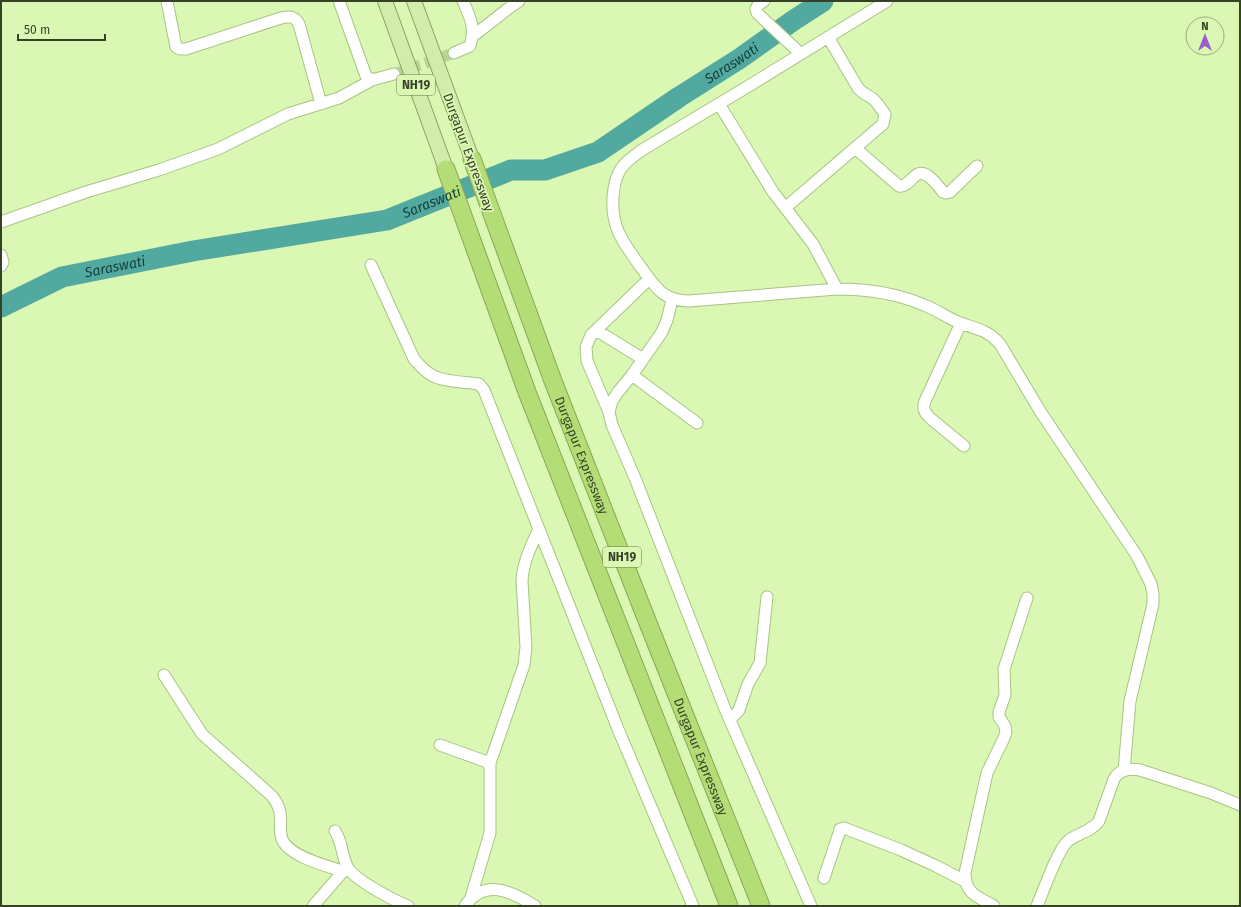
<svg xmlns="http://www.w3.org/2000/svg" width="1241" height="907" font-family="'Fira Sans',sans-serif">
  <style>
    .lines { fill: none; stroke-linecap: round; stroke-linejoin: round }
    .river { stroke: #51a9a0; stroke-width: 21 }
    .minor-tunnel { stroke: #bad398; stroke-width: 11; stroke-dasharray: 11 5.5; stroke-linecap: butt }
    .minor-casing { stroke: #a9c383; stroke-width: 13 }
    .major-casing { stroke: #89a65a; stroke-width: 16 }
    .highway-casing { stroke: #89a65a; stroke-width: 19 }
    .minor { stroke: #fff; stroke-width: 11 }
    .major { stroke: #d3ebad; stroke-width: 14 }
    .highway { stroke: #b5dd76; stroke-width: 17 }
    .labels { text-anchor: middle; stroke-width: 3.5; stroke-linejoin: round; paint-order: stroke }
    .shield { fill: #dbf7b4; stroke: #687851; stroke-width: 1 }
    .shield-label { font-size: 12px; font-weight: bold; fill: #374127 }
    .street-label { font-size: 13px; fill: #374127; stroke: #dbf7b4 }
    .water-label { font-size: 14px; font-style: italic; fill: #17403c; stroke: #dbf7b4 }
  </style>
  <rect width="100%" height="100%" fill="#dbf7b4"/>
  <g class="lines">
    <path class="river" id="s1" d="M 1,307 L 62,277 L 193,251 L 387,220 L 511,170 L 545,170 L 598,152 L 679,97 L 739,59 L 794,20 L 822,2 L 823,1"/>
    <path class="minor-tunnel" d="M 394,74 L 454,53"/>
    <g class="minor-casing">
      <path id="minor" d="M 167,1 L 175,42 L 176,47 L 180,49 L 186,49 L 281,18 C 289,16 295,16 299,24 L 321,104
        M 339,1 L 366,76 L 372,80 L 394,74
        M 764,1 L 758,5 L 756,9 L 757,13 L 801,54
        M 887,1 L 747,87 L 642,150 C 622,164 615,171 613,197 C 611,228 623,242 640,266 C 655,286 662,301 689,301 L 837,289 C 867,289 896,293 924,305 C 937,310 948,318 960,323 C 977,329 988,330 1000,344 L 1040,411 L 1137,556 L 1151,584 L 1153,594 L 1153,604 L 1130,701 L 1124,771
        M 473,36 L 509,8 L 519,1
        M 454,53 L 470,46 C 476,27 470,18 463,1
        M 719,104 L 773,192 L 813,244 L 837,289
        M 855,148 L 899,186 C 911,188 914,166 928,176 C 934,180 939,187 943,192 L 946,193 L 950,192 L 977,166
        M 785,208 L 883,124 L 885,114 C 881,109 877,102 872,98 C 867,95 862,93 858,88 L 828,37
        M 1,222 L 86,192 L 159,170 L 218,149 L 288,114 L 339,98 L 372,80
        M 1,255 L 3,262 L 1,266
        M 371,265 L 414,359 C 419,364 423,370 430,374 C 441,382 465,382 479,384 L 484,390 L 618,729 L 693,906
        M 672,300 L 667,320 L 662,332 L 632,375 L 618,392 L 612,401 L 609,412 L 612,425 L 635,478 L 725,709 L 811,906
        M 961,323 L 925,401 C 922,409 925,413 930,418 L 964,446
        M 596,330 L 643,359
        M 632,375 L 697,423
        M 609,412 L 587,361 L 586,347 L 591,335 L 649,279
        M 164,675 L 202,734 L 272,796 C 284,812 279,817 281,835 C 283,855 326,866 343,871
        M 730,720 L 739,710 L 748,684 L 760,663 L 767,597
        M 440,745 L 490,763
        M 335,831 C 343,843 341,854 347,866 C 352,879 395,901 408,906
        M 824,878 L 839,833 L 840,829 L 844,828 L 901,850 L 936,866 L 965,881
        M 471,897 L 490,833 L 490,763 L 524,665 L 526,647 L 522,581 C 523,562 531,546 539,529
        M 313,906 L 347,867
        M 465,906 C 484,878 511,891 535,906
        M 994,906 C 978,897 965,894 965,873 L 987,773 L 1004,738 L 1006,732 L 1005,726 L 999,717 L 999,712 L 1005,695 L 1004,669 L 1027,598
        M 1037,906 C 1043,892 1058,849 1068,841 C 1078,833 1091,832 1099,821 L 1114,779 C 1120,769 1129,768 1140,770 L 1211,793 L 1240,805"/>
    </g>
    <g class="major-casing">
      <path id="major" d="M 385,1 L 446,169
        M 414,1 L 472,159"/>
    </g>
    <g class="highway-casing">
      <g id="highway">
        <path id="s2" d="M 472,159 L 553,381 L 648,623 L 761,906"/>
        <path d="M 446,169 L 527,392 L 729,906"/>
      </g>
    </g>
    <use href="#minor" class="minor"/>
    <use href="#major" class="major"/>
    <use href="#highway" class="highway"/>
  </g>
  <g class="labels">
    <g class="shield">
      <rect x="397" y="75" width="38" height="20" rx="3"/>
      <rect x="603" y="547" width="38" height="20" rx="3"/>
    </g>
    <g class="shield-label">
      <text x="416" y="89">NH19</text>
      <text x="622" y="561">NH19</text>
    </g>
    <g class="street-label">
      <text transform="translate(469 152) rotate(70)" y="5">Durgapur Expressway</text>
      <text dy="5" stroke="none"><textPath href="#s2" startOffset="316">Durgapur Expressway</textPath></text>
      <text dy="5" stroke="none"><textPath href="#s2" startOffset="640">Durgapur Expressway</textPath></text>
    </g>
    <g class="water-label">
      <text dy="5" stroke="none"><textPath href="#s1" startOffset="782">Saraswati</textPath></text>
      <text dy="5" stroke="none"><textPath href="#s1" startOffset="446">Saraswati</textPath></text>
      <text dy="5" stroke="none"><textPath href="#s1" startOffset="122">Saraswati</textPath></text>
    </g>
  </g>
  <rect width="1241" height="907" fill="none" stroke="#374127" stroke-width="4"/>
  <g transform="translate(1205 36)"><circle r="19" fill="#dbf7b4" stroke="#99ae7c"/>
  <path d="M0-3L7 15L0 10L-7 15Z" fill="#9b5cd2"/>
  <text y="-6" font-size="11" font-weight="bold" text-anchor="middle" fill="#374127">N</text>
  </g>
  <path d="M18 34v6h87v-6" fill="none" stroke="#374127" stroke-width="2"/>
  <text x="24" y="34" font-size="12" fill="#374127" stroke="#dbf7b4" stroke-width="3" paint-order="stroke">50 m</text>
</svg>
